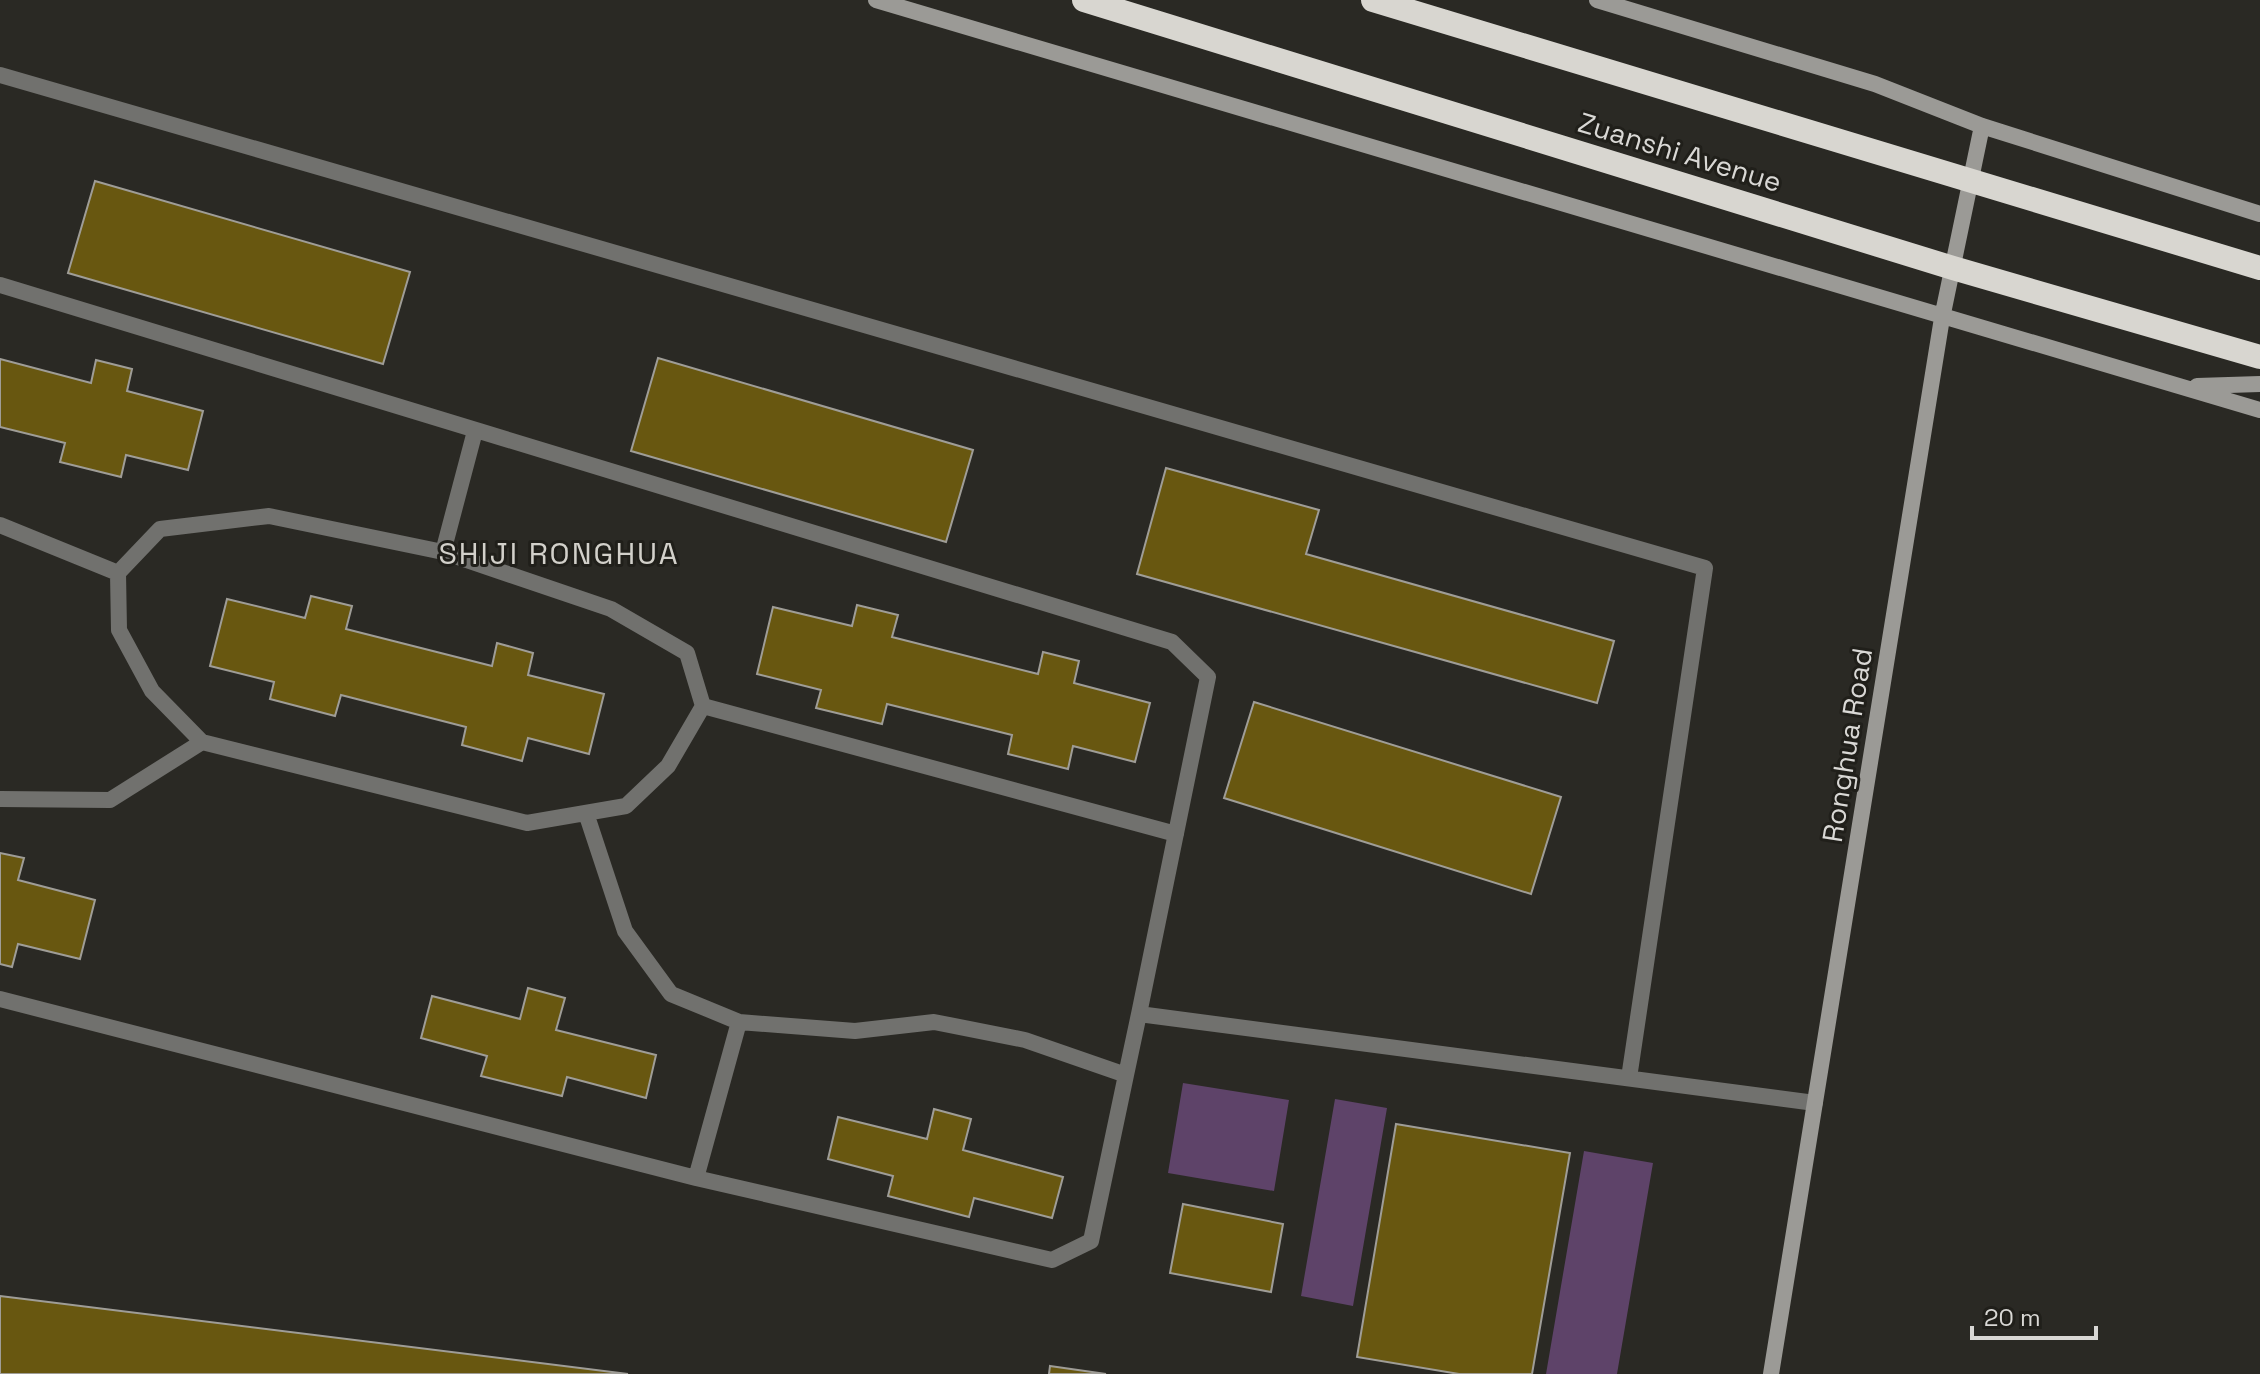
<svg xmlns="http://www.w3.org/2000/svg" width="2260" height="1374" font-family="'Space Grotesk',sans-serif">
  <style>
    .green { fill: #5e4369 }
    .building { fill: #685710; stroke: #9f9d97; stroke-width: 2 }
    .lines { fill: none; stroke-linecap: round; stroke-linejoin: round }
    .lane { stroke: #71716e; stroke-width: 16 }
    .secondary { stroke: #9b9a96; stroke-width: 16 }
    .highway { stroke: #d8d6d0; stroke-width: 24 }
    .labels { text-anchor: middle; stroke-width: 6; stroke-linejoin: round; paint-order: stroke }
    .street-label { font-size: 28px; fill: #d9d8d5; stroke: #201f1a }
    .neighbourhood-label { font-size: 30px; letter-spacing: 2px; fill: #d2d0ca; stroke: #201f1a }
  </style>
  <rect width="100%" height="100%" fill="#2a2924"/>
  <path class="green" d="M 1183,1083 L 1289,1100 L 1274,1191 L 1168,1173 Z
    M 1335,1099 L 1387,1108 L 1353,1306 L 1301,1296 Z
    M 1584,1151 L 1653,1163 L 1617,1374 L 1546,1374 Z"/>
  <path class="building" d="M 95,181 L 410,272 L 383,364 L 68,273 Z
    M 658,358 L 973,450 L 946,542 L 631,451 Z
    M 0,359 L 91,383 L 96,360 L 132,369 L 127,391 L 203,411 L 188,470 L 126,455 L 121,477 L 60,462 L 65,443 L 0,427 Z
    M 1166,468 L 1319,510 L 1306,554 L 1614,641 L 1597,703 L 1137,574 Z
    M 311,596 L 352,606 L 346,629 L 492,666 L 497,643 L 533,653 L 528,675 L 604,694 L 589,754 L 528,738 L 522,761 L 462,745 L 466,727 L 341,695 L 335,716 L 270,699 L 274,682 L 210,666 L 227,599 L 305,618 Z
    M 857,605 L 898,615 L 892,637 L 1038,674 L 1043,652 L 1079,661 L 1074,683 L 1150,703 L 1135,762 L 1073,746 L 1068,769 L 1008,754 L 1012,735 L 887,704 L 882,724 L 816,708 L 821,690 L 757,674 L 773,607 L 852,626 Z
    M 1254,702 L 1561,797 L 1531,894 L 1224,798 Z
    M 0,853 L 24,858 L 18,880 L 95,900 L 80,959 L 18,944 L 12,967 L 0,964 Z
    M 528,988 L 565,998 L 556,1030 L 656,1055 L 646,1098 L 567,1077 L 562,1096 L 481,1076 L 487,1056 L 421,1038 L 432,996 L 520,1019 Z
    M 934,1109 L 971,1119 L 963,1150 L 1063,1177 L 1052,1218 L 974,1198 L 969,1217 L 888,1196 L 893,1176 L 828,1159 L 838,1117 L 927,1139 Z
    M 1396,1124 L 1570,1153 L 1532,1374 L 1459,1374 L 1357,1357 Z
    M 1183,1204 L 1283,1224 L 1271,1292 L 1170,1273 Z
    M 0,1296 L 628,1374 L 0,1374 Z
    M 1050,1366 L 1106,1374 L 1049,1374 Z"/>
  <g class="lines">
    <path class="lane" d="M 0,75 L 1705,568 L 1629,1078
      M 0,285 L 1172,642 L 1208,677 L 1139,1014 L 1815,1103
      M 0,525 L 118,573
      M 443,552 L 475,431
      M 703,706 L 1176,834
      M 0,799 L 110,800 L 202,742 L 527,823 L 626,806 L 668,766 L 703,706 L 687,653 L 611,609 L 443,552 L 269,516 L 160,529 L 118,573 L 119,630 L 152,691 L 202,742
      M 586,813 L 625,931 L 671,994 L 739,1022
      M 0,999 L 696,1178 L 739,1022 L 855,1031 L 934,1022 L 1025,1040 L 1126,1075 L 1139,1014
      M 696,1178 L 1052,1260 L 1091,1241 L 1126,1075"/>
    <path class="secondary" d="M 876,0 L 2260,410
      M 1597,0 L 1875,84 L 1982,126 L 2260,214
      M 2197,386 L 2260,384
      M 1771,1374 L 1942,318 L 1982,126"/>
    <path class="highway" d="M 1084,0 L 1953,268 L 2260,357
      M 1373,0 L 2260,268"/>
  </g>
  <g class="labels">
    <g class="street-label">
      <text transform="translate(1680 152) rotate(17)" y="10">Zuanshi Avenue</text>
      <text transform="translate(1847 745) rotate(-81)" y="10">Ronghua Road</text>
    </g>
    <g class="neighbourhood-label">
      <text x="559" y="564">SHIJI RONGHUA</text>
    </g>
  </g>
  <path d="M1972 1326v12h124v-12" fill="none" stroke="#d9d8d5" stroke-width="4"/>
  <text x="1984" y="1326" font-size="24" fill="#d9d8d5" stroke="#201f1a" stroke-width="6" paint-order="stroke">20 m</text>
</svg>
